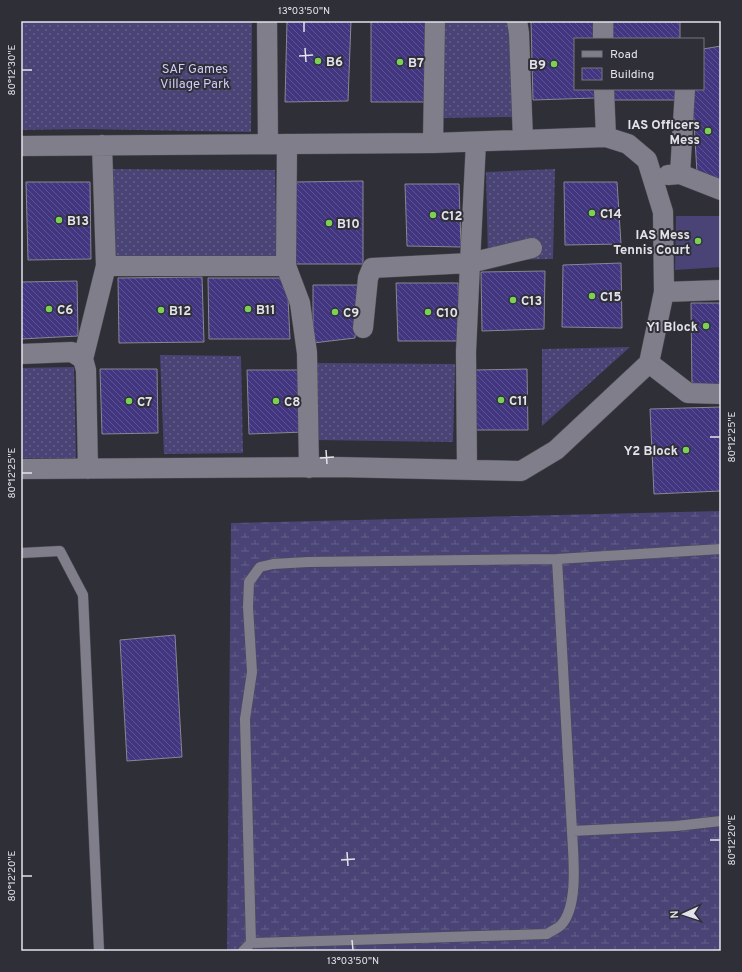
<svg xmlns="http://www.w3.org/2000/svg" width="742" height="972" font-family="Overpass,sans-serif">
  <style>
    .grass { fill: url(#grass-dots) }
    .wetland { fill: url(#wetland-marsh) }
    .pitch { fill: #494475 }
    .building { fill: url(#building-back-hatch); stroke: #878692 }
    .lines { fill: none; stroke-linecap: round; stroke-linejoin: round }
    .lane-casing { stroke: #4c4c54; stroke-width: 11 }
    .street-casing { stroke: #4c4c54; stroke-width: 21 }
    .lane { stroke: #7f7e8a; stroke-width: 10 }
    .street { stroke: #7f7e8a; stroke-width: 20 }
    .ticks { fill: none; stroke: #e4e3ea; stroke-width: 1.5 }
    .poi-dot { fill: #7bd155; stroke: #2f2f38; stroke-width: 1.5 }
    .labels { text-anchor: middle; stroke-width: 4; stroke-linejoin: round; paint-order: stroke }
    .poi-label { font-size: 13px; font-weight: bold; fill: #e4e3ea; stroke: #2f2f38; text-anchor: start }
    .park-label { font-size: 13px; fill: #ceccf8; stroke: #2f2f38 }
    .neatline { fill: none; stroke: #e4e3ea; stroke-width: 1.5 }
    .ticks-label { font-size: 10px; text-anchor: middle; fill: #e4e3ea }
  </style>
  <defs>
    <pattern id="grass-dots" width="8" height="8" patternUnits="userSpaceOnUse"><rect width="8" height="8" fill="#494475"/><path d="M2 2h.1M6 6h.1" fill="none" stroke="#635f89" stroke-width="1.8" stroke-linecap="round"/></pattern>
    <pattern id="wetland-marsh" width="20" height="14" patternUnits="userSpaceOnUse"><rect width="20" height="14" fill="#494475"/><path d="M1 5h8M5 5V1M11 12h8M15 12V8" fill="none" stroke="#635f89"/></pattern>
    <pattern id="building-back-hatch" width="6" height="6" patternUnits="userSpaceOnUse"><rect width="6" height="6" fill="#433680"/><path d="M-1 5l2 2M0 0l6 6M5-1l2 2" fill="none" stroke="#5e5392"/></pattern>
  </defs>
  <rect width="100%" height="100%" fill="#2f2f38"/>
  <path class="grass" d="M 21,21 L 252,21 L 251,132 L 85,129 L 21,130 Z
    M 515,21 L 518,117 L 439,118 L 439,22 Z
    M 108,169 L 275,170 L 277,259 L 112,262 Z
    M 555,169 L 553,259 L 488,260 L 486,172 Z
    M 630,347 L 542,426 L 542,349 Z
    M 160,355 L 241,356 L 243,453 L 164,454 Z
    M 315,363 L 455,364 L 453,442 L 315,440 Z
    M 74,367 L 76,458 L 21,458 L 21,368 Z"/>
  <path class="wetland" d="M 721,511 L 721,951 L 227,951 L 231,523 Z"/>
  <path class="pitch" d="M 676,216 L 721,216 L 721,267 L 675,270 Z"/>
  <path class="building" d="M 287,21 L 351,21 L 348,101 L 285,102 Z
    M 371,21 L 430,21 L 430,102 L 371,102 Z
    M 531,21 L 595,22 L 595,39 L 575,39 L 575,89 L 595,89 L 595,98 L 533,100 Z
    M 613,22 L 680,22 L 680,39 L 613,39 Z
    M 721,46 L 721,182 L 697,173 L 692,89 L 703,89 L 703,49 Z
    M 613,89 L 679,89 L 679,100 L 613,100 Z
    M 363,181 L 363,264 L 294,264 L 294,182 Z
    M 26,182 L 90,182 L 91,259 L 28,260 Z
    M 564,182 L 617,182 L 621,244 L 565,245 Z
    M 405,184 L 459,184 L 461,247 L 407,246 Z
    M 621,263 L 622,328 L 562,327 L 563,265 Z
    M 545,271 L 544,329 L 482,331 L 481,272 Z
    M 202,277 L 204,342 L 119,343 L 118,278 Z
    M 208,278 L 287,278 L 290,339 L 209,339 Z
    M 77,281 L 78,336 L 21,339 L 21,282 Z
    M 396,283 L 458,283 L 460,341 L 398,341 Z
    M 313,285 L 359,285 L 355,338 L 313,343 Z
    M 691,303 L 721,303 L 721,389 L 692,388 Z
    M 100,369 L 157,369 L 158,433 L 102,434 Z
    M 527,369 L 528,430 L 476,430 L 475,370 Z
    M 247,370 L 303,370 L 305,432 L 249,434 Z
    M 721,407 L 721,491 L 654,494 L 650,409 Z
    M 175,635 L 182,757 L 127,761 L 120,640 Z"/>
  <g class="lines">
    <g class="lane-casing">
      <path id="lane" d="M 21,553 L 60,551 L 83,595 L 99,951
        M 557,559 L 572,831
        M 251,943 L 547,934 C 551,931 559,928 562,924 C 579,904 573,855 572,831 L 676,826 L 721,821
        M 243,951 L 251,943 L 245,719 L 252,672 L 248,607 L 249,582 L 260,567 L 273,564 L 308,562 L 557,559 L 721,549"/>
    </g>
    <g class="street-casing">
      <path id="street" d="M 267,21 L 268,144
        M 517,21 L 519,33 L 523,140
        M 603,22 L 603,39
        M 604,89 L 606,137
        M 433,143 L 435,21
        M 102,145 L 106,266 L 286,266 L 287,144
        M 21,146 L 433,143 L 606,137 L 628,144 L 647,160 L 663,212 L 664,292 L 721,290
        M 680,174 L 685,89
        M 668,175 L 680,174 L 721,190
        M 286,266 L 300,303 L 307,353 L 309,468
        M 363,328 L 368,278 L 372,268 L 470,263 L 476,142
        M 21,354 L 72,352 L 83,359 L 86,370 L 88,469
        M 83,359 L 106,266
        M 649,363 L 688,393 L 721,394
        M 21,469 L 336,467 L 521,471 L 556,450 L 649,363 L 664,292
        M 467,470 L 466,352 L 470,263 L 532,248"/>
    </g>
    <use href="#lane" class="lane"/>
    <use href="#street" class="street"/>
  </g>
  <path class="ticks" d="M 304,22 L 304,32M 305,48 L 306,62M 299,56 L 313,55M 22,70 L 32,70M 710,437 L 720,437M 326,450 L 327,464M 320,458 L 334,457M 22,473 L 32,473M 710,840 L 720,840M 347,852 L 348,866M 341,860 L 355,859M 22,876 L 32,876M 352,940 L 353,950"/>
  <g class="poi-dot">
    <circle cx="318" cy="61" r="4"/>
    <circle cx="400" cy="62" r="4"/>
    <circle cx="554" cy="64" r="4"/>
    <circle cx="708" cy="131" r="4"/>
    <circle cx="592" cy="213" r="4"/>
    <circle cx="433" cy="215" r="4"/>
    <circle cx="59" cy="220" r="4"/>
    <circle cx="329" cy="223" r="4"/>
    <circle cx="698" cy="241" r="4"/>
    <circle cx="592" cy="296" r="4"/>
    <circle cx="513" cy="300" r="4"/>
    <circle cx="49" cy="309" r="4"/>
    <circle cx="248" cy="309" r="4"/>
    <circle cx="161" cy="310" r="4"/>
    <circle cx="335" cy="312" r="4"/>
    <circle cx="428" cy="312" r="4"/>
    <circle cx="706" cy="326" r="4"/>
    <circle cx="501" cy="400" r="4"/>
    <circle cx="129" cy="401" r="4"/>
    <circle cx="276" cy="401" r="4"/>
    <circle cx="686" cy="450" r="4"/>
  </g>
  <g class="labels">
    <g class="poi-label">
      <text x="326" y="66">B6</text>
      <text x="408" y="67">B7</text>
      <text x="546" y="69" text-anchor="end">B9</text>
      <text x="700" y="129" text-anchor="end">IAS Officers<tspan x="700" dy="15">Mess</tspan></text>
      <text x="600" y="218">C14</text>
      <text x="441" y="220">C12</text>
      <text x="67" y="225">B13</text>
      <text x="337" y="228">B10</text>
      <text x="690" y="239" text-anchor="end">IAS Mess<tspan x="690" dy="15">Tennis Court</tspan></text>
      <text x="600" y="301">C15</text>
      <text x="521" y="305">C13</text>
      <text x="57" y="314">C6</text>
      <text x="256" y="314">B11</text>
      <text x="169" y="315">B12</text>
      <text x="343" y="317">C9</text>
      <text x="436" y="317">C10</text>
      <text x="698" y="331" text-anchor="end">Y1 Block</text>
      <text x="509" y="405">C11</text>
      <text x="137" y="406">C7</text>
      <text x="284" y="406">C8</text>
      <text x="678" y="455" text-anchor="end">Y2 Block</text>
    </g>
    <g class="park-label">
      <text x="195" y="73">SAF Games<tspan x="195" dy="15">Village Park</tspan></text>
    </g>
  </g>
  <rect width="742" height="972" fill="none" stroke="#2f2f38" stroke-width="44"/>
  <rect x="574" y="38" width="130" height="52" fill="#2f2f38" stroke="#77777f"/>
  <rect x="582" y="51" width="20" height="6" fill="#7f7e8a" stroke="#77777f"/>
  <text x="610" y="58" font-size="12" fill="#e4e3ea">Road</text>
  <rect x="582" y="68" width="20" height="12" fill="url(#building-back-hatch)" stroke="#77777f"/>
  <text x="610" y="78" font-size="12" fill="#e4e3ea">Building</text>
  <g transform="translate(684 914) rotate(267)" stroke="#2f2f38" stroke-width="3" paint-order="stroke">
  <path d="M0-3L7 15L0 10L-7 15Z" fill="#e4e3ea"/>
  <text y="-6" font-size="11" font-weight="bold" text-anchor="middle" fill="#e4e3ea">N</text>
  </g>
  <rect x="22" y="22" width="698" height="928" class="neatline"/>
  <g class="ticks-label">
    <text x="304" y="14">13°03'50"N</text>
    <text transform="translate(11 70) rotate(-90)" y="4">80°12'30"E</text>
    <text transform="translate(731 437) rotate(-90)" y="4">80°12'25"E</text>
    <text transform="translate(11 473) rotate(-90)" y="4">80°12'25"E</text>
    <text transform="translate(731 840) rotate(-90)" y="4">80°12'20"E</text>
    <text transform="translate(11 876) rotate(-90)" y="4">80°12'20"E</text>
    <text x="353" y="964">13°03'50"N</text>
  </g>
</svg>
